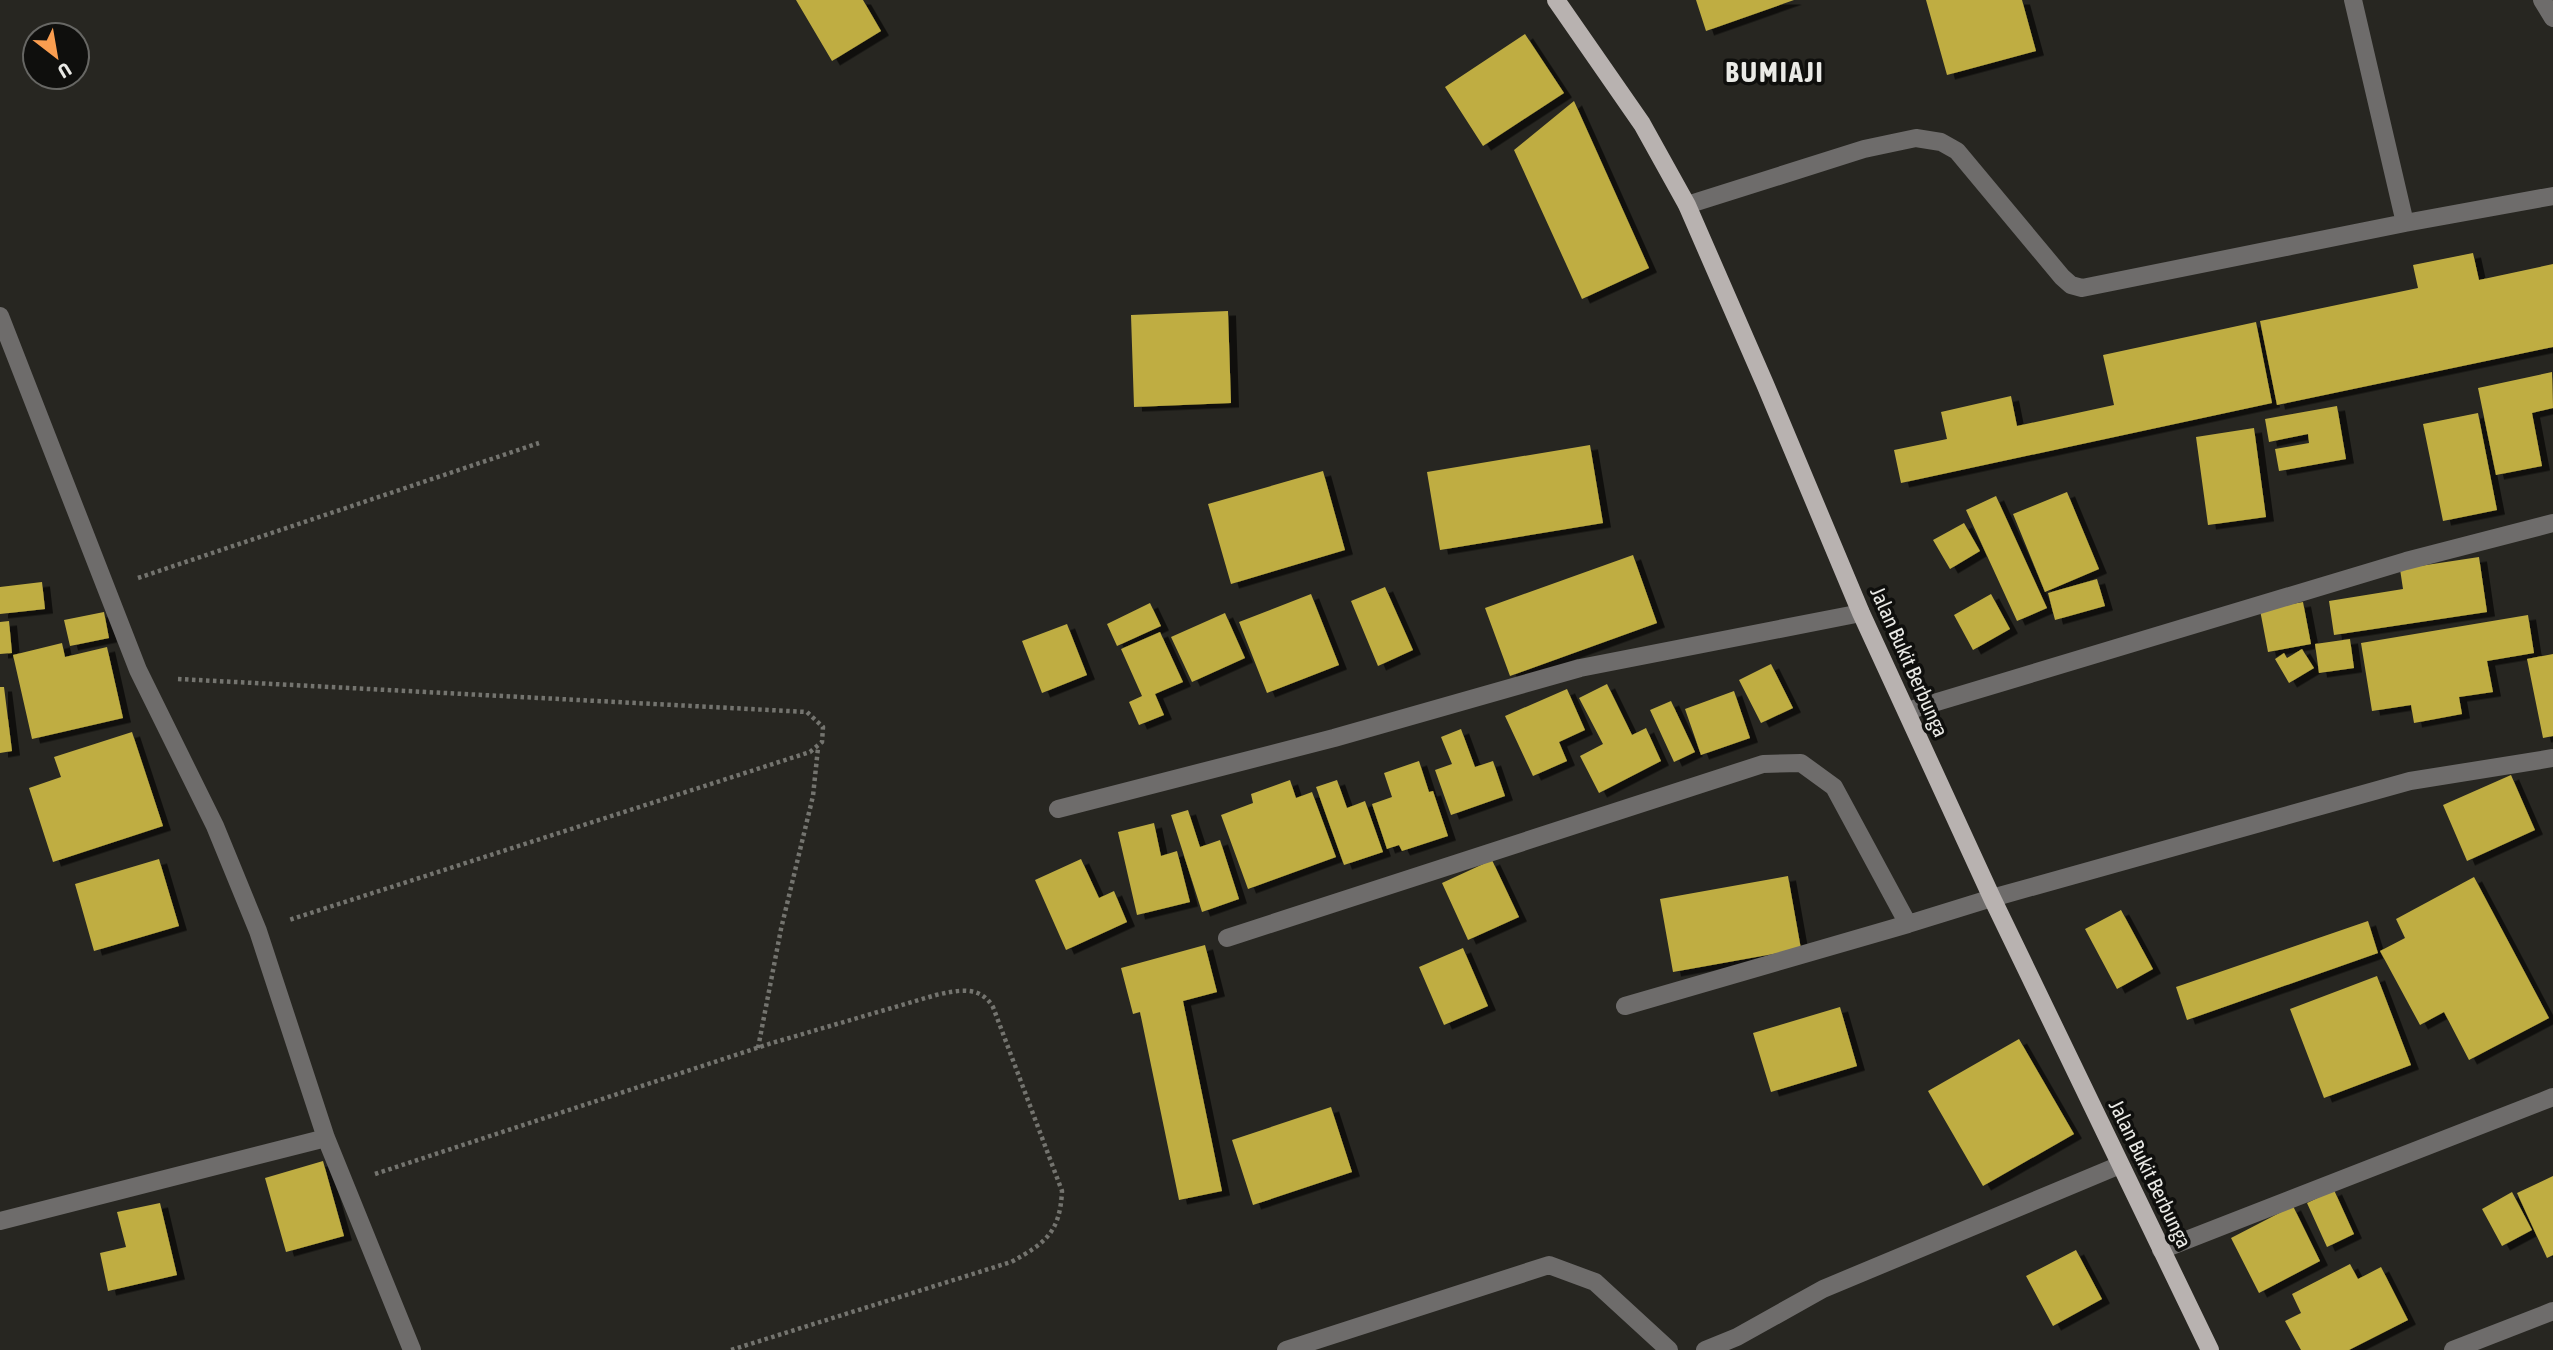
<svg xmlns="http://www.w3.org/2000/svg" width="2553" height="1350" font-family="'Asap Condensed',sans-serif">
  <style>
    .building { fill: #bfad43; filter: url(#shadow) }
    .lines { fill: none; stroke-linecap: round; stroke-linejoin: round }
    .path { stroke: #74746f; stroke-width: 4.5; stroke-dasharray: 3.5 3.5; stroke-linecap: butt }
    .lane { stroke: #6e6c6b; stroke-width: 18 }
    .street { stroke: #6e6c6b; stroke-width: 18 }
    .primary { stroke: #b8b2b0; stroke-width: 18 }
    .labels { text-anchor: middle; stroke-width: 7; stroke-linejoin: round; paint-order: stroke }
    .street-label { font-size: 21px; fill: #eaeae6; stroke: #0f0f0d }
    .district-label { font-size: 28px; font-weight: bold; letter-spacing: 2px; fill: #eaeae6; stroke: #0f0f0d }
  </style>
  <defs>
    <filter id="shadow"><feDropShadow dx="8" dy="4.5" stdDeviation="0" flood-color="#0009"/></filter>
  </defs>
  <rect width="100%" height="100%" fill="#272621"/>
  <path class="building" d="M 796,0 L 863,0 L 881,31 L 832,61 Z
    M 1696,0 L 1794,0 L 1706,31 Z
    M 1926,0 L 2022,0 L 2036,51 L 1947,75 Z
    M 1525,34 L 1564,93 L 1483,146 L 1445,87 Z
    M 1574,101 L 1649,268 L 1582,299 L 1514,150 Z
    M 2473,253 L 2479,280 L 2553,264 L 2553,347 L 2277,405 L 2260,321 L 2418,288 L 2413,265 Z
    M 1228,311 L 1231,403 L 1134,407 L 1131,315 Z
    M 2256,322 L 2272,403 L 1901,483 L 1894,450 L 1947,439 L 1941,412 L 2011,396 L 2017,426 L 2114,405 L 2103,355 Z
    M 2552,372 L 2553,408 L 2532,413 L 2542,466 L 2496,475 L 2478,388 Z
    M 2337,406 L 2346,459 L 2279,471 L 2275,449 L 2309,443 L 2308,434 L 2269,442 L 2265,419 Z
    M 2478,413 L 2497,510 L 2443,521 L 2423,424 Z
    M 2254,428 L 2266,517 L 2208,525 L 2196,437 Z
    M 1590,445 L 1603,523 L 1440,550 L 1427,472 Z
    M 1323,471 L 1345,550 L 1231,584 L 1208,504 Z
    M 2067,492 L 2099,569 L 2045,592 L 2013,514 Z
    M 1996,496 L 2047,608 L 2017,621 L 1966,510 Z
    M 1964,523 L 1980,551 L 1950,569 L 1933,540 Z
    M 1633,555 L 1657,623 L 1510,676 L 1485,608 Z
    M 2479,557 L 2487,612 L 2334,635 L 2329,601 L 2403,589 L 2400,569 Z
    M 2097,579 L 2105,606 L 2055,620 L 2048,593 Z
    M 42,582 L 45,609 L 0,614 L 0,587 Z
    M 1385,587 L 1413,650 L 1378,666 L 1351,601 Z
    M 1311,594 L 1339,665 L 1267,693 L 1239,622 Z
    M 1991,594 L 2010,629 L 1973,650 L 1954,615 Z
    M 2303,602 L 2311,644 L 2268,652 L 2260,610 Z
    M 1150,603 L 1161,626 L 1117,646 L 1107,624 Z
    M 104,612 L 109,638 L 70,646 L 64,620 Z
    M 1225,613 L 1245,658 L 1192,682 L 1171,637 Z
    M 2528,615 L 2534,653 L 2487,661 L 2493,692 L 2459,697 L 2462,714 L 2414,723 L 2411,705 L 2372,711 L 2361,643 Z
    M 9,621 L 12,653 L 0,654 L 0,622 Z
    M 1067,624 L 1087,675 L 1042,693 L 1022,641 Z
    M 1160,632 L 1183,682 L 1155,694 L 1164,715 L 1139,725 L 1129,702 L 1142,696 L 1121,649 Z
    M 2350,639 L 2354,668 L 2319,673 L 2315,644 Z
    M 62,643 L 65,657 L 107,647 L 123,718 L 32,739 L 13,655 Z
    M 2302,649 L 2314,668 L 2289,683 L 2275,659 L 2284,653 L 2287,658 Z
    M 2553,654 L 2553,736 L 2543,738 L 2527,659 Z
    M 1771,664 L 1793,708 L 1761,723 L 1739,680 Z
    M 1607,684 L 1632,735 L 1646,728 L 1661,761 L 1599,793 L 1580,756 L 1603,744 L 1579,698 Z
    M 0,687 L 4,687 L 12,751 L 0,753 Z
    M 1567,689 L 1585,730 L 1559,742 L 1567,761 L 1533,776 L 1505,716 Z
    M 1734,691 L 1750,738 L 1701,755 L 1685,709 Z
    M 1671,701 L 1695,752 L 1674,762 L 1650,710 Z
    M 1461,729 L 1475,767 L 1493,761 L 1505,796 L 1451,815 L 1435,770 L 1452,764 L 1441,737 Z
    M 132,732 L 163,826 L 53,862 L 29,788 L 61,777 L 54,757 Z
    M 1419,761 L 1429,792 L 1433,791 L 1448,836 L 1402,851 L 1399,845 L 1387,849 L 1372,804 L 1392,797 L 1384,773 Z
    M 2511,775 L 2535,830 L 2467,861 L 2443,805 Z
    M 1290,780 L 1296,798 L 1312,792 L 1336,857 L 1248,889 L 1221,815 L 1253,803 L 1251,794 Z
    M 1337,780 L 1347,808 L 1365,801 L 1383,852 L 1344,865 L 1316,787 Z
    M 1188,810 L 1200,847 L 1220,840 L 1239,899 L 1202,912 L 1171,815 Z
    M 1154,823 L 1161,856 L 1177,851 L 1190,902 L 1137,915 L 1118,832 Z
    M 159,859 L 179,926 L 94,951 L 75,884 Z
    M 1081,859 L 1099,898 L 1114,891 L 1127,922 L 1066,950 L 1035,880 Z
    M 1492,860 L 1519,917 L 1468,940 L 1442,883 Z
    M 1788,876 L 1801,949 L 1673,972 L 1660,899 Z
    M 2474,877 L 2549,1018 L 2469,1060 L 2444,1012 L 2420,1025 L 2380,951 L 2405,938 L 2396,919 Z
    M 2121,910 L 2153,969 L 2117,989 L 2085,929 Z
    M 2368,921 L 2378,953 L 2187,1020 L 2176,987 Z
    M 1205,945 L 1217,992 L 1183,1001 L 1222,1191 L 1179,1200 L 1140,1012 L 1133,1014 L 1121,968 Z
    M 1463,948 L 1488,1006 L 1444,1025 L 1419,967 Z
    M 2377,976 L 2411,1065 L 2324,1098 L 2290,1009 Z
    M 1840,1007 L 1857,1066 L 1771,1092 L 1753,1033 Z
    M 2019,1039 L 2074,1134 L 1983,1186 L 1928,1091 Z
    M 1331,1107 L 1352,1172 L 1253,1205 L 1232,1140 Z
    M 323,1161 L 344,1236 L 286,1252 L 265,1178 Z
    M 2553,1176 L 2553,1255 L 2547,1258 L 2517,1193 Z
    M 2334,1190 L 2354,1234 L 2327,1247 L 2307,1203 Z
    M 2512,1192 L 2532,1230 L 2502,1246 L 2482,1209 Z
    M 160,1203 L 177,1275 L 108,1291 L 100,1253 L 126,1247 L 117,1212 Z
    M 2293,1206 L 2320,1261 L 2259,1293 L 2231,1238 Z
    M 2076,1250 L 2102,1299 L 2053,1326 L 2026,1276 Z
    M 2350,1264 L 2358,1279 L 2381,1267 L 2408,1320 L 2349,1350 L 2301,1350 L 2285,1321 L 2301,1313 L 2292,1294 Z"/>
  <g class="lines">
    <path class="path" d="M 138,578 L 539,443
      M 178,679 L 807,712 L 823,727 L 822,742 L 810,752 L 289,920
      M 758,1048 L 781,929 L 813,796 L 818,748
      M 375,1174 L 772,1043 L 936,995 C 958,990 980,985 993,1007 L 1062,1191 C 1060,1232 1046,1243 1011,1262 L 731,1350"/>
    <path class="lane" d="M 1687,205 L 1864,149 L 1897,142 L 1916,138 L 1941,142 L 1957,151 L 2062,277 L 2071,285 L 2082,288 L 2405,223 L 2353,0
      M 2405,223 L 2553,196
      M 1227,938 L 1763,764 L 1801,763 L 1834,787 L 1908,924 L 1992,898
      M 1625,1006 L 1908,924
      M 1286,1350 L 1549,1265 L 1595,1282 L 1669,1350
      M 1705,1350 L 1737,1337 L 1823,1289 L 2120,1165"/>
    <path class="street" d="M 2542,0 L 2553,18
      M 0,316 L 138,670 L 215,826 L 258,931 L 326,1138 L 412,1350
      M 1907,711 L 2406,561 L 2553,523
      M 1058,809 L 1334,738 L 1580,668 L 1861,613
      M 1992,898 L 2410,781 L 2553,758
      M 0,1221 L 326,1138
      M 2161,1250 L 2553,1097
      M 2453,1350 L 2553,1311"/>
    <path class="primary" d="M 1556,0 L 1642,124 L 1687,205 L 1765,384 L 1861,613 L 1992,898 L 2210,1350"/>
  </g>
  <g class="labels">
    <g class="street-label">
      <text transform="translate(1909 662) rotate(66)" y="7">Jalan Bukit Berbunga</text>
      <text transform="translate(2150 1174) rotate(64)" y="7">Jalan Bukit Berbunga</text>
    </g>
    <g class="district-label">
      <text x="1775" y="82">BUMIAJI</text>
    </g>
  </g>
  <g transform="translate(56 56) rotate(149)"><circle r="33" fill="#0f0f0d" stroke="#676764" stroke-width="2"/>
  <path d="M0-5L12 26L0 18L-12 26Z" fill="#fb9e50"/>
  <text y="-10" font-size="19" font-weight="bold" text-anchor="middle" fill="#eaeae6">U</text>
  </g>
</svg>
